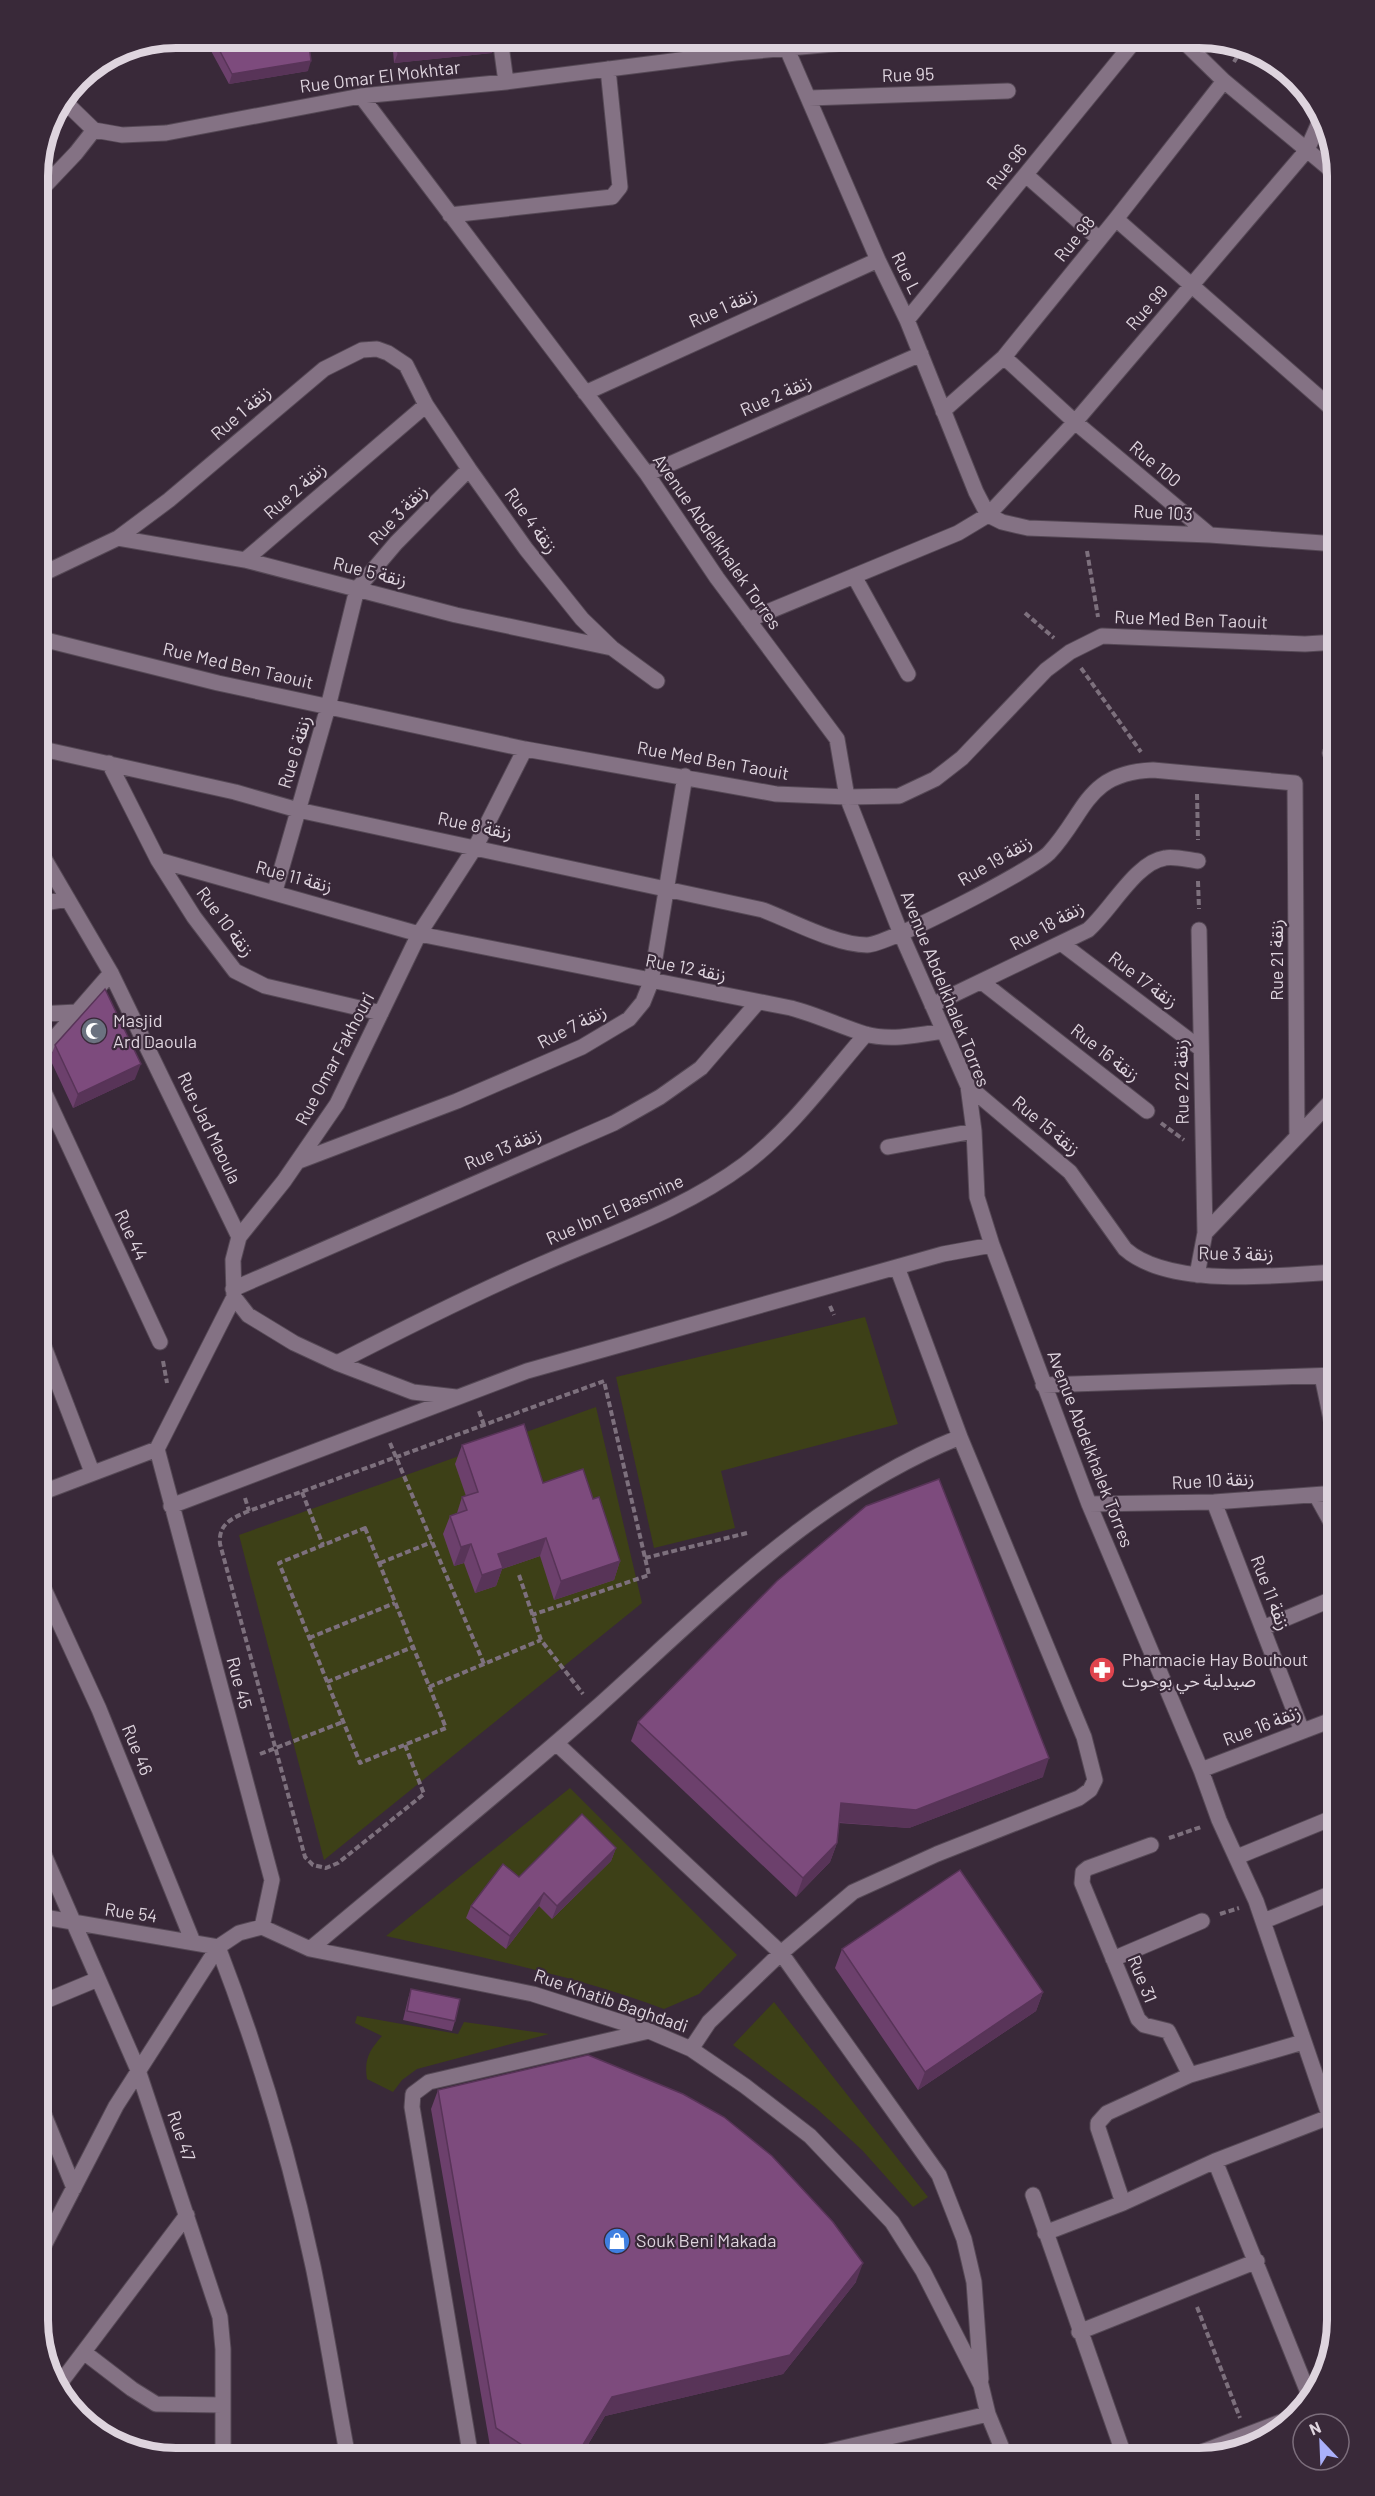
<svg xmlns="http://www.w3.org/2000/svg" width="1375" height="2496" font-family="Barlow,'Noto Sans Arabic',sans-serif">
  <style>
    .green { fill: #3d4017 }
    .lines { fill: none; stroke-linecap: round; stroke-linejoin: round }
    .minor-casing { stroke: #554855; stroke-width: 17 }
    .tertiary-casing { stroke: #554855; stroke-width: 17 }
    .path { stroke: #7d707d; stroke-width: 4; stroke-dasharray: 6 3; stroke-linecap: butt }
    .minor { stroke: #847284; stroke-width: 15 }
    .tertiary { stroke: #847284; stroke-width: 15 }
    .wall { fill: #6c406c }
    .shaded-wall { fill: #583458 }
    .building { fill: #7d4b7d; stroke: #583458; stroke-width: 1.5 }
    .labels { text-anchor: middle; stroke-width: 4.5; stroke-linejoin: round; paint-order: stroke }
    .street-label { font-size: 18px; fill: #ded4de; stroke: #392939 }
    .poi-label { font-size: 18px; fill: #ded4de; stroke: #392939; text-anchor: start }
    .rim { fill: none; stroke: #ded4de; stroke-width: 8 }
  </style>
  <rect width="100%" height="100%" fill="#392939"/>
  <path class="green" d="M 865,1317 L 898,1424 L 721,1471 L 735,1528 L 654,1548 L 616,1377 Z
    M 596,1407 L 642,1603 L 324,1860 L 239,1535 Z
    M 570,1788 L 737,1955 L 699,1994 L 664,2009 C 574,1975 479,1957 386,1936 Z
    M 774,2002 L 928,2197 L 913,2207 L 862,2150 L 816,2108 L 733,2045 Z
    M 357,2016 L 458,2034 L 464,2022 L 549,2034 L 417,2069 L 402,2080 L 393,2092 L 367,2079 C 364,2059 369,2051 382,2036 L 355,2023 Z
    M 960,2450 L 962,2458 L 924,2458 Z"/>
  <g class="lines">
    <g class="minor-casing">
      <path id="minor" d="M 500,38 L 506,82
        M 733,38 L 735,53
        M 1180,38 L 1224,81 L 1337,175
        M 787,49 L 878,260 L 907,320 L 976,492 L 988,515
        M 361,96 L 647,474 L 717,578 L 837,739 L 847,797 L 901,934 L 968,1086 L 974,1131 L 977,1197 L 992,1245 L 1089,1504 L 1201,1770 L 1219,1820 L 1256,1901 L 1337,2138
        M 809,98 L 1008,91
        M 63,100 L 94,130 L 122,135 L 166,133 L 361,96 L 506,82 L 735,53 L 901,38
        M 1026,175 L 1099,239
        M 38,193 L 76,153 L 94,130
        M 450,215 L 612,197 L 620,187 L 608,69
        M 1116,219 L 1337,413
        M 907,320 L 1137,38
        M 1004,357 L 1075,422 L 1210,535
        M 585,393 L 878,260
        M 943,411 L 1004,357 L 1116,219 L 1224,81
        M 647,474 L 921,354
        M 988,515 L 1002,522 L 1028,528 L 1210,535 L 1337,544
        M 118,538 L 245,560 L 456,615 L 612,648
        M 245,560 L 426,405
        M 38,576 L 118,538 L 169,500 L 324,369 L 362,350 L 377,349 L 388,353 L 406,365 L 426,405 L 469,469 L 526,549 L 582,619 L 612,648 L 657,681
        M 854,576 L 908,674
        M 748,620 L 958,533 L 988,515 L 1075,422 L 1307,150 L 1322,116
        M 38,638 L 218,683 L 525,749 L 776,794 L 847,797 L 899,796 L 935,779 L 962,758 L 1046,670 L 1070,652 L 1102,636 L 1305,644 L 1337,642
        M 38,748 L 235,792 L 298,810 L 763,910 C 792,921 836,945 867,945 C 889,944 1032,870 1049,853 C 1087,812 1085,773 1153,770 L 1295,783 L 1297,1137
        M 1330,753 L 1337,760
        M 109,763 L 158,860 L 194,917 L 235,971 L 265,986 L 381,1013
        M 38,848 L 111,973 L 239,1237
        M 158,860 L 419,934 L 791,1008 C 817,1015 840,1026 865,1034 C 890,1041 919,1035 944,1031
        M 275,891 L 328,707 L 357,589 L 396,543 L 469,469
        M 38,904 L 68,899
        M 1061,943 L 1201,1049
        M 982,982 L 1147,1111
        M 932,1005 L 1088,930 C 1111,910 1136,862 1165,858 C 1175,856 1188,860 1198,861
        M 38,1014 L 77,1012
        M 38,1057 L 111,973
        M 38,1079 L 160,1342
        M 968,1086 L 1070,1172 L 1125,1249 C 1170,1289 1280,1275 1337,1272
        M 888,1147 L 974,1131
        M 299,1161 L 457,1101 L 582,1047 L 629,1019 L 643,1002 L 651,982 L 685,776
        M 1205,1233 L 1337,1095
        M 1197,1275 L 1205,1233 L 1199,930
        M 233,1289 L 614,1123 L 660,1097 L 701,1068 L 758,1002
        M 234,1297 L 248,1315 L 294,1343 L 337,1363 L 413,1392 L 456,1397
        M 38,1331 L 92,1472
        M 337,1363 C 405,1328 472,1294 542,1264 C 610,1234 685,1209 745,1164 C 791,1129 828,1078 866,1034
        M 1322,1376 L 1337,1448
        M 1043,1385 L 1337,1375
        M 157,1449 L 234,1297 L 233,1260 L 239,1237 L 284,1181 L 337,1104 L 419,934 L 476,846 L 525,749
        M 157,1449 L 272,1880 L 262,1927
        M 38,1494 L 157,1449
        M 1316,1495 L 1337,1533
        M 1214,1502 L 1302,1731
        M 1089,1504 L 1214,1502 L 1337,1493
        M 171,1506 L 527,1371 L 943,1254 L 992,1245
        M 38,1576 L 99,1709 L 193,1942
        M 1263,1628 L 1337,1597
        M 556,1743 L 781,1953 L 939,2175 L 964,2239 L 974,2282 L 981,2379
        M 1201,1770 L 1337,1718
        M 38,1841 L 138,2070 L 220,2317 L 223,2349 L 223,2458
        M 1151,1845 L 1088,1868 L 1083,1872 L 1082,1883 L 1138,2019 L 1144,2025 L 1168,2031 L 1190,2075
        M 1237,1857 L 1337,1816
        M 38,1916 L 218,1947
        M 1264,1921 L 1337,1891
        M 218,1947 C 258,2051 290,2158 313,2266 C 326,2329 336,2394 348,2458
        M 310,1949 C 405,1869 502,1791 595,1709 C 709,1607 815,1495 960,1437
        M 1113,1959 L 1202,1921
        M 38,2004 L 98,1979
        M 691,2049 L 709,2022 L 781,1953 L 853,1892 L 937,1854 L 1079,1798 L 1090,1790 L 1095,1780 L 1084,1737 L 960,1437 L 897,1267
        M 38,2100 L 74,2188
        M 1215,2161 L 1311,2400
        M 1033,2195 L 1125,2458
        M 1123,2203 L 1098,2128 L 1098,2123 L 1107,2113 L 1190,2075 L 1303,2042
        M 1045,2233 L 1123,2203 L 1215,2161 L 1329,2117
        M 38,2257 L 116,2106 L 218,1947 L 239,1933 L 262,1927 L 310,1949 L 533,1994 L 649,2031 L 691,2049 L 745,2086 L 810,2136 L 892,2222 L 923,2271 L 981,2385 L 988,2414 L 1006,2458
        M 1079,2332 L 1257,2261
        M 85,2353 L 132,2389 L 156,2404 L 222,2405
        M 58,2386 L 187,2215
        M 471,2458 L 412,2107 L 413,2094 L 429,2082 L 649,2031
        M 800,2458 L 988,2414"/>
    </g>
    <g class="tertiary-casing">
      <path id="tertiary" d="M 1186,2458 L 1286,2420"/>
    </g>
    <path class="path" d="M 1234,62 L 1241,50
      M 1087,551 L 1098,617
      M 1025,613 L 1054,638
      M 1081,668 L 1141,752
      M 1197,794 L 1198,840
      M 1198,881 L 1199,909
      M 1161,1123 L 1184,1140
      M 830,1306 L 834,1315
      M 163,1361 L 167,1383
      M 479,1411 L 484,1425
      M 390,1443 L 484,1664
      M 302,1492 L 323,1545
      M 245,1498 L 249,1511
      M 365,1528 L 446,1728 L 360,1763 L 279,1563 Z
      M 645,1558 L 747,1533
      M 380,1563 L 432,1542
      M 519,1575 L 541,1640 L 583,1694
      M 309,1638 L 395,1603
      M 327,1682 L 413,1647
      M 429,1687 L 541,1640
      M 405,1745 L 424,1794 L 338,1863 L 326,1868 L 313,1865 L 305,1857 L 220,1544 C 218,1524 232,1518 249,1511 L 604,1381 L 649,1575 L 532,1615
      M 260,1754 L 343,1722
      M 1169,1838 L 1201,1827
      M 1220,1914 L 1239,1908
      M 1197,2307 L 1240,2418"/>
    <use href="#minor" class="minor"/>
    <use href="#tertiary" class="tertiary"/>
  </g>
  <path class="wall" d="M 204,38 L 308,38 L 308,71 L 229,84 Z
    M 392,38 L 495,38 L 492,53 L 394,63 Z
    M 55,1045 L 135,1079 L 73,1108 L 50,1059 Z
    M 462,1445 L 543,1483 L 593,1499 L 620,1561 L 614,1580 L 554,1600 L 540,1556 L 502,1569 L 496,1586 L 475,1593 L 464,1563 L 454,1566 L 443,1534 L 450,1516 L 457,1513 L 462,1497 L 466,1496 L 455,1464 Z
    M 638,1722 L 1043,1777 L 909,1828 L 839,1823 L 837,1843 L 830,1862 L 796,1897 L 631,1741 Z
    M 616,1848 L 611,1861 L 552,1919 L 539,1906 L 506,1949 L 466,1918 L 471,1906 L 519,1877 Z
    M 1337,1923 L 1337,1966 L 1326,1940 L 1331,1926 Z
    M 842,1949 L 1043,1992 L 1036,2011 L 918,2090 L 835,1968 Z
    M 411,1989 L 455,2021 L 452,2031 L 403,2020 L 408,1999 Z
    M 438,2090 L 856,2282 L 783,2374 L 605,2416 L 580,2458 L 507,2458 L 490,2446 L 431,2109 Z"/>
  <path class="shaded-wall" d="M 496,44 L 492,53 L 394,63 L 398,53 Z
    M 311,61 L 308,71 L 229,84 L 232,74 Z
    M 141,1064 L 135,1079 L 73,1108 L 78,1094 Z
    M 546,1538 L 540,1556 L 502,1569 L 496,1586 L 475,1593 L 482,1575 L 498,1554 Z
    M 471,1544 L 464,1563 L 454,1566 L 461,1547 Z
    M 620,1561 L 614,1580 L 554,1600 L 561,1581 Z
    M 1049,1758 L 1043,1777 L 909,1828 L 834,1822 L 841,1803 Z
    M 837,1843 L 830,1862 L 796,1897 L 803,1878 Z
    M 616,1848 L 611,1861 L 552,1919 L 557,1906 Z
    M 544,1893 L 539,1906 L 506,1949 L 510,1936 Z
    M 1043,1992 L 1036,2011 L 918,2090 L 925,2072 Z
    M 863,2263 L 856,2282 L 783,2374 L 605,2416 L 580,2458 L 575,2458 L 612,2397 Z"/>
  <path class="building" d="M 213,38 L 308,38 L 311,61 L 232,74 Z
    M 396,38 L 495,38 L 496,44 L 398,53 Z
    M 105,989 L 141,1064 L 78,1094 L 55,1045 Z
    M 524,1424 L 543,1483 L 583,1469 L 593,1499 L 599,1497 L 620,1561 L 561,1581 L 546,1538 L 498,1554 L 503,1568 L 482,1575 L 471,1544 L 461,1547 L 450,1516 L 467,1510 L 462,1497 L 478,1492 L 462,1445 Z
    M 939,1479 L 1049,1758 L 916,1810 L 841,1803 L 837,1843 L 803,1878 L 638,1722 L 777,1581 L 866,1506 Z
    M 582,1814 L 616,1848 L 557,1906 L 544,1893 L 510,1936 L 471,1906 L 503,1864 L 519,1877 Z
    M 960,1870 L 1043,1992 L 925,2072 L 842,1949 Z
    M 1337,1923 L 1337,1940 L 1331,1926 Z
    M 411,1989 L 460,1999 L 455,2021 L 407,2011 Z
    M 588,2055 L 683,2094 L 724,2117 L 772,2156 L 833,2222 L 863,2263 L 790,2355 L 612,2397 L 575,2458 L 542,2458 L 496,2428 L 438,2090 Z"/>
  <defs>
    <g id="mosque-disc" transform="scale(1.35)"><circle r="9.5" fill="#6b7280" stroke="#392939"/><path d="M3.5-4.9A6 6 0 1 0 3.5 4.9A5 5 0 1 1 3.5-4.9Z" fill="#fff"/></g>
    <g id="pharmacy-disc" transform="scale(1.35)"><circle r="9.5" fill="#e0444e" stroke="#392939"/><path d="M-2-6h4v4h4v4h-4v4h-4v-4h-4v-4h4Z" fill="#fff"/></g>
    <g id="shop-disc" transform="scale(1.35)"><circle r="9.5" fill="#3f7fe0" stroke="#392939"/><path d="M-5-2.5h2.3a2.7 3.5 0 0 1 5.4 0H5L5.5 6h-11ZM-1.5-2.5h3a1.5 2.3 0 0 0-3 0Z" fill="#fff"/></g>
  </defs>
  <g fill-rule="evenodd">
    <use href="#mosque-disc" x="94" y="1031"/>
    <use href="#pharmacy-disc" x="1102" y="1670"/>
    <use href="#shop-disc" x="617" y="2241"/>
  </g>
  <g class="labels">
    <g class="street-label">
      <text transform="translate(908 75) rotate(-2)" y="6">Rue 95</text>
      <text transform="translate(380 77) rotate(-7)" y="6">Rue Omar El Mokhtar</text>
      <text transform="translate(1007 167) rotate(-51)" y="6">Rue 96</text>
      <text transform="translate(1075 239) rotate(-51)" y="6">Rue 98</text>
      <text transform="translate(906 273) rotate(64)" y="6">Rue L</text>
      <text transform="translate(723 308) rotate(-24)" y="6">Rue 1 زنقة</text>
      <text transform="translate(1147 308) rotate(-49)" y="6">Rue 99</text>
      <text transform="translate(776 396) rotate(-24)" y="6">Rue 2 زنقة</text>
      <text transform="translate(241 413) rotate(-41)" y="6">Rue 1 زنقة</text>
      <text transform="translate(1155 464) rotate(40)" y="6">Rue 100</text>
      <text transform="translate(295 491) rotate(-41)" y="6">Rue 2 زنقة</text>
      <text transform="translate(1163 513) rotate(3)" y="6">Rue 103</text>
      <text transform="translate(398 515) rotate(-46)" y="6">Rue 3 زنقة</text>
      <text transform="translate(531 521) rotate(54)" y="6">Rue 4 زنقة</text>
      <text transform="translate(717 542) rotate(55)" y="6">Avenue Abdelkhalek Torres</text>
      <text transform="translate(370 572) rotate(14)" y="6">Rue 5 زنقة</text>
      <text transform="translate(1191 620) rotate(2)" y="6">Rue Med Ben Taouit</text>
      <text transform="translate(238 666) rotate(13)" y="6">Rue Med Ben Taouit</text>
      <text transform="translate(295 752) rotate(-73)" y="6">Rue 6 زنقة</text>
      <text transform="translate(713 761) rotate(10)" y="6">Rue Med Ben Taouit</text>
      <text transform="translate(475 826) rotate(12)" y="6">Rue 8 زنقة</text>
      <text transform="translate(995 861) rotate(-30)" y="6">Rue 19 زنقة</text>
      <text transform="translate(294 877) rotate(15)" y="6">Rue 11 زنقة</text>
      <text transform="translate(225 922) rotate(53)" y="6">Rue 10 زنقة</text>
      <text transform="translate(1047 926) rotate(-29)" y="6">Rue 18 زنقة</text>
      <text transform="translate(1277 960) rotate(-90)" y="6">Rue 21 زنقة</text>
      <text transform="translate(686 968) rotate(11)" y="6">Rue 12 زنقة</text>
      <text transform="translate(1143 980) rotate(37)" y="6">Rue 17 زنقة</text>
      <text transform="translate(945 989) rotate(68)" y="6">Avenue Abdelkhalek Torres</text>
      <text transform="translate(572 1027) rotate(-27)" y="6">Rue 7 زنقة</text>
      <text transform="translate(1105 1053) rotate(38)" y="6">Rue 16 زنقة</text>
      <text transform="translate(335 1059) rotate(-62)" y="6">Rue Omar Fakhouri</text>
      <text transform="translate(1182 1082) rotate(-91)" y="6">Rue 22 زنقة</text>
      <text transform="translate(1046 1126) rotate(40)" y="6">Rue 15 زنقة</text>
      <text transform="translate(209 1128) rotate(64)" y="6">Rue Jad Maoula</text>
      <text transform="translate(503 1149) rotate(-23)" y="6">Rue 13 زنقة</text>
      <text transform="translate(615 1210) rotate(-24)" y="6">Rue Ibn El Basmine</text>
      <text transform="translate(131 1235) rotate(65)" y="6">Rue 44</text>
      <text transform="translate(1236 1254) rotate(1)" y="6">Rue 3 زنقة</text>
      <text transform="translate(1090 1449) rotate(69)" y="6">Avenue Abdelkhalek Torres</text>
      <text transform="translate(1213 1481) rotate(-3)" y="6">Rue 10 زنقة</text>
      <text transform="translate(1270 1593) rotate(69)" y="6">Rue 11 زنقة</text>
      <text transform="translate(239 1683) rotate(75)" y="6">Rue 45</text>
      <text transform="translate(1262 1726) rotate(-21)" y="6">Rue 16 زنقة</text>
      <text transform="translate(137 1750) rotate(68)" y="6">Rue 46</text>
      <text transform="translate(131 1913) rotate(8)" y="6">Rue 54</text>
      <text transform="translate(1142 1979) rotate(68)" y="6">Rue 31</text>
      <text transform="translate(611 2001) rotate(19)" y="6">Rue Khatib Baghdadi</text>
      <text transform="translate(181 2136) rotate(71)" y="6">Rue 47</text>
    </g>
    <g class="poi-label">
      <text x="113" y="1027">Masjid<tspan x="113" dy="21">Ard Daoula</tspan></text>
      <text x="1122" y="1666">Pharmacie Hay Bouhout<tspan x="1122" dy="21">صيدلية حي بوحوت</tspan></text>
      <text x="636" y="2247">Souk Beni Makada</text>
    </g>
  </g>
  <path d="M0 0H1375V2496H0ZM176 48H1199A128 128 0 0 1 1327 176V2320A128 128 0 0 1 1199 2448H176A128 128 0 0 1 48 2320V176A128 128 0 0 1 176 48Z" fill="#392939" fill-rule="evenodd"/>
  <path class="rim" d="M176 48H1199A128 128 0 0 1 1327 176V2320A128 128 0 0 1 1199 2448H176A128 128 0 0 1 48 2320V176A128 128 0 0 1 176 48Z"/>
  <g transform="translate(1321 2442) rotate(337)"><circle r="28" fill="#392939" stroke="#7b6d7b" stroke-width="1.5"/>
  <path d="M0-4.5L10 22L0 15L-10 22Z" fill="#aab0fb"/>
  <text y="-9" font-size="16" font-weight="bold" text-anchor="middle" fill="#ded4de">N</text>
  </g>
</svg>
